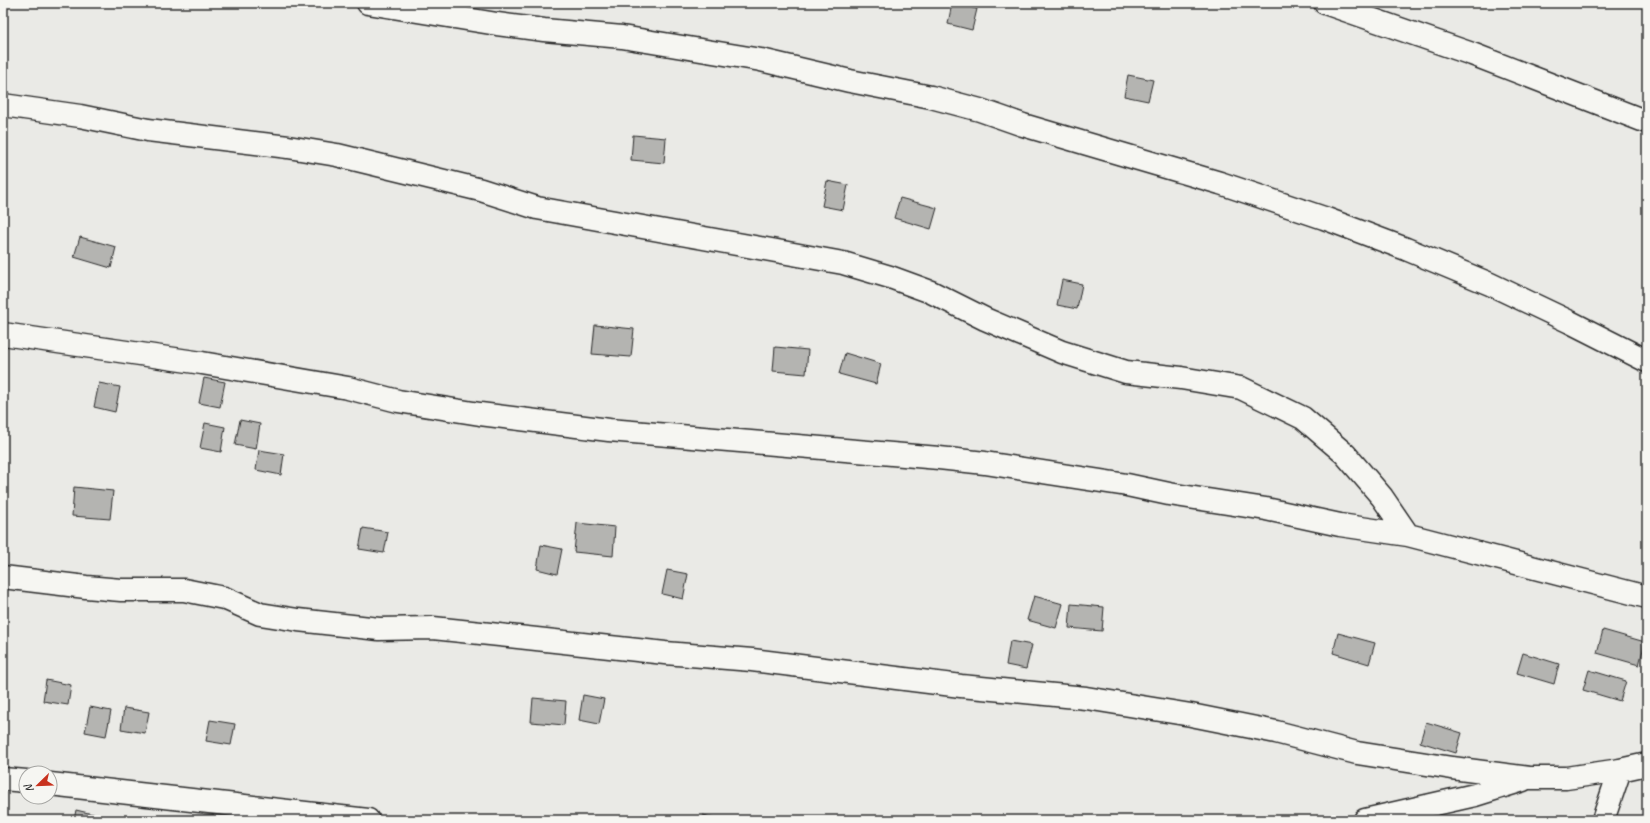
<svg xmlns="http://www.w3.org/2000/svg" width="1650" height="823" font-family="Caveat,sans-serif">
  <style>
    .building { fill: #b4b4b1; stroke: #2b2b2b }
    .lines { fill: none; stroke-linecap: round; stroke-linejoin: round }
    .street-casing { stroke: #2b2b2b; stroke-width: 25 }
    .street { stroke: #f6f6f2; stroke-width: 22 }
  </style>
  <rect width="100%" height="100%" fill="#eaeae6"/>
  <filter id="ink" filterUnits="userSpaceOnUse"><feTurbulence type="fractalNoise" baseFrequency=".025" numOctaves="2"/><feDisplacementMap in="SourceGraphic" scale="8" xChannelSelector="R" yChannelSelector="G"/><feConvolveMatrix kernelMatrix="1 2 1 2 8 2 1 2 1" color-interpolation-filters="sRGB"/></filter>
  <g filter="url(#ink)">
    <path class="building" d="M 952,3 L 977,9 L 972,30 L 948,24 Z
      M 1128,75 L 1153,80 L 1148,101 L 1124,96 Z
      M 633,135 L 666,138 L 664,163 L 631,160 Z
      M 827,181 L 848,185 L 843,210 L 822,206 Z
      M 900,198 L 937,208 L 931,229 L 894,218 Z
      M 80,237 L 116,247 L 111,268 L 74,257 Z
      M 1062,280 L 1082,284 L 1077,309 L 1057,305 Z
      M 595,325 L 634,329 L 631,357 L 592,354 Z
      M 775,347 L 808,350 L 806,374 L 773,371 Z
      M 845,353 L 881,364 L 876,384 L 839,374 Z
      M 204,378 L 225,382 L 220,407 L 199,403 Z
      M 99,383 L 120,387 L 115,412 L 94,407 Z
      M 240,420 L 260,424 L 256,449 L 235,445 Z
      M 205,423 L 225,427 L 221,452 L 200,448 Z
      M 259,450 L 284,454 L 281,475 L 256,470 Z
      M 74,487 L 113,491 L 110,519 L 72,516 Z
      M 577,523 L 615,527 L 613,556 L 574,552 Z
      M 363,528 L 388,532 L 384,553 L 359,549 Z
      M 541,545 L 562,549 L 557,574 L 537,569 Z
      M 667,570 L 688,574 L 683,599 L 662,594 Z
      M 1034,596 L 1063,604 L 1056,628 L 1027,620 Z
      M 1071,604 L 1104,607 L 1102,631 L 1069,628 Z
      M 1603,630 L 1645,642 L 1639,665 L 1597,653 Z
      M 1338,633 L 1375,643 L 1369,664 L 1333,653 Z
      M 1010,641 L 1032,645 L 1026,669 L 1006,665 Z
      M 1523,653 L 1559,664 L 1554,684 L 1517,673 Z
      M 1589,670 L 1626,681 L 1620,701 L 1583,690 Z
      M 46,680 L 71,685 L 68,705 L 43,701 Z
      M 583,695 L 604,699 L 599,724 L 579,720 Z
      M 533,698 L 566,701 L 564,725 L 531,722 Z
      M 90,707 L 111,711 L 106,736 L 85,732 Z
      M 124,708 L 149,712 L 145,733 L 121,729 Z
      M 210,720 L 235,724 L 231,745 L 206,741 Z
      M 1426,722 L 1462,733 L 1456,753 L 1420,742 Z
      M 76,810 L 97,815 L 95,820 L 74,820 Z
      M 703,815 L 724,820 L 702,820 Z"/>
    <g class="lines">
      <g class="street-casing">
        <path id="street" d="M 368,3 L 497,24 L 544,30 L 622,37 L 761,60 L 850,81 L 931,97 L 980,110 L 1023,125 L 1220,183 L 1324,218 L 1406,249 L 1490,284 L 1570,322 L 1647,361
          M 1325,3 L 1472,54 L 1647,122
          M 3,105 L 80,116 L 148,130 L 288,147 L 337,155 L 481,190 L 537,208 L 843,263 L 890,277 L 931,292 L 985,319 L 1062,352 L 1126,372 L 1181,378 L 1241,388 L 1303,418 L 1345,454 L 1382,497 L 1408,535
          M 3,334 L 202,363 L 348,388 L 398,401 L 480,414 L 609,430 L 939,458 L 985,463 L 1127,485 L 1169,494 L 1266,509 L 1340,525 L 1408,535 L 1647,597
          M 3,577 L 86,587 L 121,590 L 184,590 L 224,598 L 260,614 L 298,620 L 379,629 L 433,628 L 490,634 L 665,653 L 752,660 L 961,686 L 1086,698 L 1191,715 L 1276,732 L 1357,753 L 1452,768 L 1529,778 L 1566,778 L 1620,770 L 1647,764
          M 3,779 L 26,781
          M 50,784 L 368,820
          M 1365,820 L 1475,795 L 1523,780
          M 1603,820 L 1620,770"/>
      </g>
      <use href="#street" class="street"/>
    </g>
  </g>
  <rect width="1650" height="823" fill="none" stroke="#f6f6f2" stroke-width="16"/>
  <rect x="8" y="8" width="1634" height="807" fill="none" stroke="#2b2b2b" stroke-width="1.5" filter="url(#ink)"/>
  <g transform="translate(38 785) rotate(247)"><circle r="19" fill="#f6f6f2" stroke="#a5a5a2"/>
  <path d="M0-3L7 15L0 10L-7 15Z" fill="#c8321e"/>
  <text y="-6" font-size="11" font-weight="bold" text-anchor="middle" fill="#2b2b2b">N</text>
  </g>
</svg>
